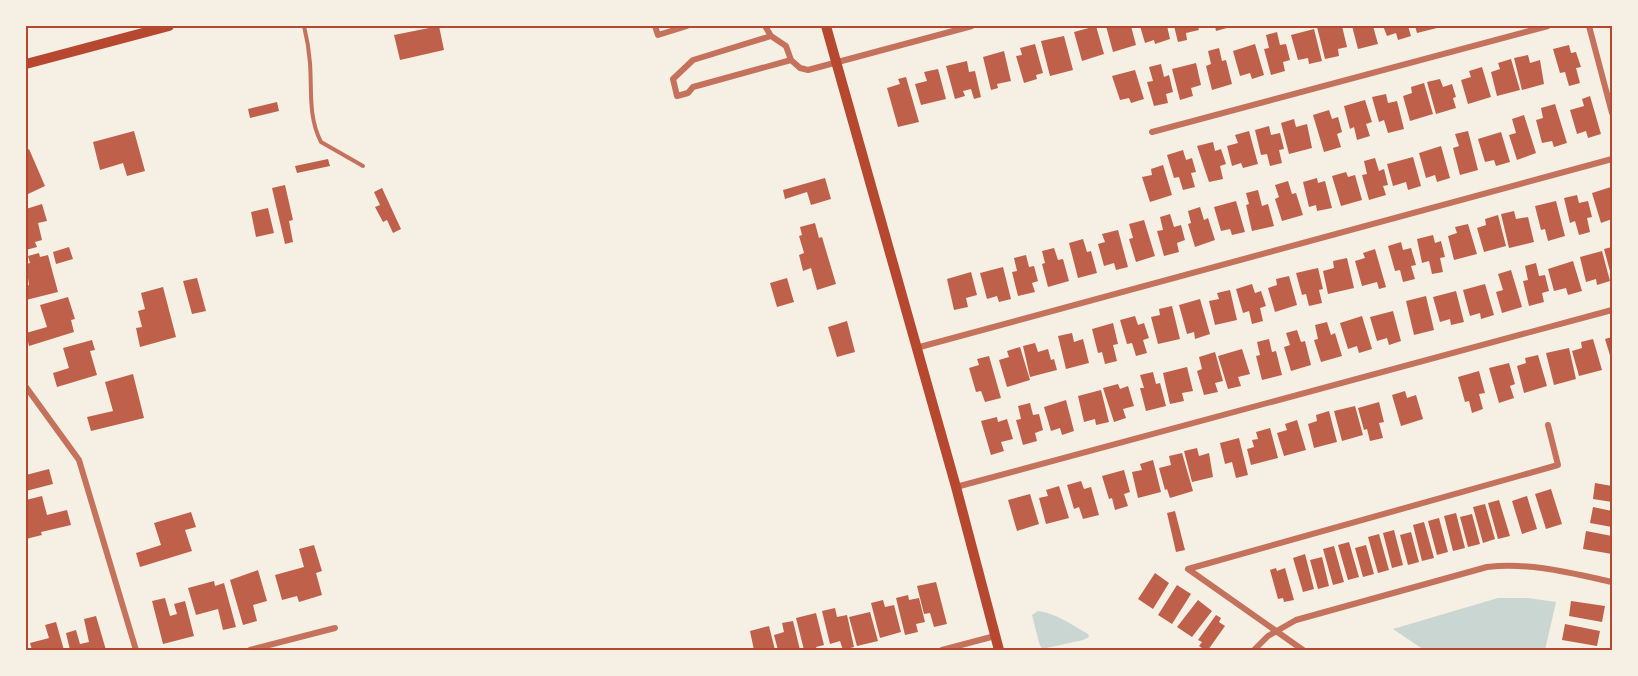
<svg xmlns="http://www.w3.org/2000/svg" width="1638" height="676" font-family="'Alegreya Sans',sans-serif">
  <style>
    .water { fill: #c9d6d2 }
    .building { fill: #bf614a }
    .lines { fill: none; stroke-linecap: round; stroke-linejoin: round }
    .service { stroke: #c5725c; stroke-width: 4 }
    .minor { stroke: #c5725c; stroke-width: 6 }
    .secondary { stroke: #b5482f; stroke-width: 10 }
    .primary { stroke: #b5482f; stroke-width: 10 }
    .neatline { fill: none; stroke: #b5482f; stroke-width: 2 }
  </style>
  <rect width="100%" height="100%" fill="#f6efe4"/>
  <path class="water" d="M 1498,598 L 1528,598 L 1556,602 L 1545,650 L 1424,650 L 1393,629 Z
    M 1038,611 C 1056,613 1072,625 1088,634 L 1089,637 L 1083,640 L 1042,649 L 1039,643 L 1032,615 Z"/>
  <path class="building" d="M 439,26 L 444,50 L 400,60 L 394,35 Z
    M 1096,26 L 1104,54 L 1082,61 L 1074,32 Z
    M 1106,26 L 1131,26 L 1136,45 L 1113,52 Z
    M 1140,26 L 1167,26 L 1170,39 L 1155,44 L 1154,40 L 1145,43 Z
    M 1174,26 L 1198,26 L 1199,30 L 1186,33 L 1187,40 L 1178,42 Z
    M 1215,26 L 1234,26 L 1216,31 Z
    M 1322,26 L 1333,26 L 1334,28 L 1342,26 L 1347,47 L 1338,49 L 1339,56 L 1325,59 L 1317,27 Z
    M 1352,26 L 1373,26 L 1378,44 L 1358,49 Z
    M 1383,26 L 1408,26 L 1411,36 L 1398,40 L 1396,33 L 1387,36 Z
    M 1415,26 L 1437,26 L 1437,28 L 1417,33 Z
    M 1314,29 L 1322,61 L 1309,64 L 1308,58 L 1298,60 L 1291,35 Z
    M 1277,32 L 1280,45 L 1286,44 L 1290,60 L 1283,62 L 1285,71 L 1271,75 L 1264,49 L 1269,48 L 1266,35 Z
    M 1064,36 L 1073,70 L 1050,76 L 1041,41 Z
    M 1035,44 L 1043,73 L 1036,75 L 1037,79 L 1024,83 L 1016,56 L 1022,55 L 1020,48 Z
    M 1255,44 L 1264,75 L 1252,79 L 1250,73 L 1240,76 L 1233,51 Z
    M 1569,45 L 1571,53 L 1576,52 L 1581,67 L 1576,68 L 1580,83 L 1569,86 L 1565,72 L 1560,73 L 1553,49 Z
    M 1219,48 L 1222,61 L 1226,60 L 1232,84 L 1212,90 L 1206,66 L 1211,64 L 1208,51 Z
    M 1004,51 L 1011,81 L 997,84 L 998,88 L 991,90 L 983,57 Z
    M 1528,55 L 1530,63 L 1540,60 L 1544,84 L 1522,90 L 1514,58 Z
    M 1511,59 L 1520,90 L 1497,96 L 1491,72 L 1500,69 L 1498,63 Z
    M 967,61 L 969,72 L 975,71 L 981,97 L 974,99 L 971,89 L 963,91 L 965,96 L 955,99 L 946,66 Z
    M 1196,63 L 1201,85 L 1191,88 L 1193,96 L 1180,100 L 1172,69 Z
    M 1161,64 L 1164,77 L 1169,75 L 1173,92 L 1166,94 L 1168,103 L 1154,106 L 1147,82 L 1153,81 L 1149,67 Z
    M 1482,67 L 1491,97 L 1468,104 L 1461,80 L 1471,77 L 1469,71 Z
    M 938,69 L 946,99 L 921,105 L 915,84 L 927,81 L 924,72 Z
    M 1135,70 L 1144,99 L 1131,103 L 1129,98 L 1120,100 L 1112,76 Z
    M 906,77 L 919,122 L 898,127 L 887,88 L 900,84 L 898,79 Z
    M 1440,79 L 1443,87 L 1452,84 L 1456,97 L 1453,98 L 1456,108 L 1436,114 L 1427,82 Z
    M 1424,83 L 1433,114 L 1410,121 L 1403,96 L 1412,93 L 1411,87 Z
    M 1386,94 L 1388,103 L 1397,101 L 1404,129 L 1388,133 L 1384,120 L 1379,122 L 1372,97 Z
    M 1590,96 L 1601,134 L 1588,138 L 1586,131 L 1577,134 L 1570,110 L 1584,106 L 1582,99 Z
    M 1365,100 L 1372,122 L 1366,124 L 1370,136 L 1357,140 L 1354,127 L 1350,129 L 1344,106 Z
    M 277,102 L 279,111 L 250,118 L 248,109 Z
    M 1555,104 L 1567,143 L 1554,147 L 1552,141 L 1542,143 L 1536,120 L 1543,118 L 1541,108 Z
    M 1329,110 L 1332,119 L 1338,117 L 1342,132 L 1337,134 L 1341,147 L 1324,152 L 1313,115 Z
    M 1524,115 L 1536,153 L 1517,160 L 1509,135 L 1516,133 L 1512,119 Z
    M 1294,119 L 1296,127 L 1307,124 L 1312,148 L 1289,154 L 1281,123 Z
    M 1269,126 L 1271,135 L 1280,133 L 1284,149 L 1279,150 L 1282,163 L 1270,166 L 1267,154 L 1261,155 L 1255,130 Z
    M 134,131 L 145,171 L 127,176 L 123,163 L 100,170 L 93,142 Z
    M 1249,131 L 1258,164 L 1243,168 L 1241,163 L 1232,166 L 1227,146 L 1238,143 L 1235,135 Z
    M 1468,131 L 1478,170 L 1460,175 L 1453,148 L 1459,146 L 1455,134 Z
    M 1501,132 L 1510,162 L 1496,166 L 1494,160 L 1485,162 L 1478,139 Z
    M 1213,142 L 1215,151 L 1221,149 L 1226,164 L 1220,166 L 1223,179 L 1209,182 L 1197,146 Z
    M 1441,146 L 1450,178 L 1437,182 L 1435,175 L 1426,178 L 1419,153 Z
    M 29,149 L 45,186 L 26,195 L 26,151 Z
    M 1183,150 L 1186,160 L 1192,158 L 1196,172 L 1191,173 L 1195,187 L 1183,190 L 1179,177 L 1174,178 L 1167,155 Z
    M 1413,157 L 1421,186 L 1408,190 L 1406,182 L 1393,186 L 1387,164 Z
    M 1375,158 L 1379,171 L 1384,169 L 1388,185 L 1383,186 L 1386,195 L 1369,200 L 1362,175 L 1367,174 L 1364,161 Z
    M 328,159 L 330,166 L 297,173 L 295,166 Z
    M 1163,165 L 1172,195 L 1150,202 L 1142,177 L 1152,175 L 1151,169 Z
    M 1346,172 L 1348,177 L 1355,175 L 1362,200 L 1341,206 L 1332,176 Z
    M 825,178 L 831,199 L 811,205 L 807,192 L 785,199 L 783,190 Z
    M 1317,178 L 1318,183 L 1325,181 L 1332,208 L 1317,211 L 1316,205 L 1309,207 L 1303,182 Z
    M 1288,181 L 1292,194 L 1296,193 L 1303,215 L 1282,221 L 1275,199 L 1279,197 L 1275,185 Z
    M 285,185 L 293,220 L 289,221 L 293,242 L 285,244 L 272,188 Z
    M 1611,187 L 1612,219 L 1601,223 L 1592,193 Z
    M 382,188 L 401,229 L 393,233 L 387,220 L 383,222 L 375,207 L 380,205 L 374,192 Z
    M 1258,190 L 1262,206 L 1268,204 L 1274,226 L 1252,231 L 1246,205 L 1249,204 L 1246,193 Z
    M 1577,195 L 1579,203 L 1588,201 L 1592,217 L 1587,218 L 1590,232 L 1579,235 L 1575,221 L 1570,223 L 1564,198 Z
    M 1236,201 L 1245,232 L 1232,235 L 1230,229 L 1221,231 L 1214,207 Z
    M 1556,201 L 1565,236 L 1548,241 L 1545,229 L 1541,230 L 1535,206 Z
    M 42,204 L 47,221 L 38,223 L 42,240 L 35,242 L 37,247 L 26,250 L 26,209 Z
    M 1200,207 L 1204,220 L 1208,218 L 1215,240 L 1195,247 L 1188,224 L 1191,223 L 1188,211 Z
    M 268,208 L 274,233 L 256,237 L 251,212 Z
    M 1514,211 L 1516,219 L 1528,217 L 1534,242 L 1509,248 L 1501,214 Z
    M 1170,214 L 1174,227 L 1181,225 L 1185,240 L 1177,243 L 1179,252 L 1164,256 L 1157,231 L 1163,230 L 1160,217 Z
    M 1498,215 L 1506,246 L 1484,252 L 1477,228 L 1486,225 L 1485,219 Z
    M 1144,220 L 1155,256 L 1136,262 L 1129,239 L 1133,238 L 1129,224 Z
    M 815,223 L 819,238 L 822,237 L 836,284 L 817,290 L 811,268 L 803,271 L 799,255 L 804,253 L 799,236 L 802,235 L 800,227 Z
    M 1468,224 L 1477,254 L 1454,260 L 1448,236 L 1457,233 L 1455,227 Z
    M 1118,230 L 1128,267 L 1116,270 L 1114,263 L 1104,266 L 1098,244 L 1105,242 L 1102,234 Z
    M 1433,235 L 1435,243 L 1441,241 L 1445,257 L 1440,258 L 1443,272 L 1432,274 L 1429,261 L 1422,263 L 1417,239 Z
    M 1083,239 L 1087,252 L 1091,251 L 1097,273 L 1078,278 L 1069,243 Z
    M 1401,242 L 1403,250 L 1411,248 L 1416,265 L 1411,266 L 1415,279 L 1403,282 L 1400,270 L 1395,271 L 1388,246 Z
    M 69,247 L 73,259 L 56,264 L 53,252 Z
    M 1612,247 L 1612,274 L 1611,275 L 1604,249 Z
    M 1054,248 L 1058,260 L 1063,259 L 1069,281 L 1048,287 L 1042,264 L 1045,263 L 1042,251 Z
    M 1375,249 L 1386,287 L 1379,289 L 1377,282 L 1362,286 L 1355,261 L 1365,258 L 1363,253 Z
    M 1602,251 L 1610,281 L 1597,285 L 1596,279 L 1586,282 L 1580,257 Z
    M 39,253 L 40,257 L 48,255 L 58,292 L 26,300 L 26,286 L 29,285 L 26,264 L 30,263 L 28,256 Z
    M 1026,255 L 1029,267 L 1034,266 L 1038,281 L 1032,283 L 1035,292 L 1018,296 L 1012,272 L 1017,271 L 1014,258 Z
    M 1347,258 L 1354,288 L 1328,294 L 1323,271 L 1334,268 L 1333,261 Z
    M 1573,261 L 1582,291 L 1568,295 L 1566,288 L 1554,291 L 1548,269 Z
    M 1536,263 L 1539,276 L 1545,275 L 1549,291 L 1542,293 L 1544,302 L 1529,306 L 1523,281 L 1528,280 L 1525,266 Z
    M 1003,267 L 1011,299 L 999,302 L 997,296 L 987,299 L 980,273 Z
    M 1318,268 L 1323,289 L 1319,290 L 1322,303 L 1309,306 L 1306,294 L 1302,295 L 1296,273 Z
    M 1511,270 L 1522,307 L 1502,313 L 1496,292 L 1503,290 L 1498,274 Z
    M 971,272 L 977,295 L 966,298 L 968,307 L 954,310 L 947,279 Z
    M 1289,276 L 1297,305 L 1275,312 L 1268,288 L 1277,285 L 1276,279 Z
    M 197,278 L 206,311 L 192,314 L 183,281 Z
    M 787,278 L 794,302 L 777,307 L 770,283 Z
    M 1252,284 L 1255,293 L 1261,291 L 1266,306 L 1260,308 L 1263,321 L 1252,324 L 1249,311 L 1243,313 L 1236,289 Z
    M 1485,284 L 1494,315 L 1481,319 L 1480,313 L 1470,316 L 1463,290 Z
    M 163,287 L 176,337 L 140,347 L 136,328 L 142,327 L 138,311 L 145,309 L 141,293 Z
    M 1230,290 L 1237,320 L 1215,325 L 1209,301 L 1219,299 L 1217,293 Z
    M 1456,291 L 1464,322 L 1451,325 L 1450,319 L 1440,322 L 1433,297 Z
    M 1426,296 L 1434,330 L 1414,335 L 1406,301 Z
    M 68,297 L 75,319 L 71,320 L 74,332 L 29,346 L 26,333 L 47,327 L 40,305 Z
    M 1200,299 L 1210,334 L 1195,339 L 1194,332 L 1187,334 L 1179,305 Z
    M 1172,306 L 1180,339 L 1158,344 L 1151,317 L 1160,315 L 1159,309 Z
    M 1393,311 L 1401,341 L 1389,345 L 1387,338 L 1377,341 L 1370,317 Z
    M 1135,316 L 1138,325 L 1144,323 L 1149,338 L 1143,340 L 1147,353 L 1136,356 L 1132,343 L 1127,344 L 1120,320 Z
    M 1362,316 L 1372,349 L 1359,353 L 1357,346 L 1348,349 L 1340,323 Z
    M 847,321 L 855,352 L 837,357 L 828,327 Z
    M 1327,322 L 1331,335 L 1335,333 L 1342,356 L 1321,362 L 1314,340 L 1318,339 L 1315,325 Z
    M 1113,323 L 1118,344 L 1113,345 L 1117,361 L 1105,364 L 1102,352 L 1098,353 L 1092,329 Z
    M 1297,330 L 1301,342 L 1305,341 L 1311,365 L 1291,371 L 1284,347 L 1290,345 L 1286,333 Z
    M 1072,333 L 1074,342 L 1083,339 L 1089,363 L 1066,369 L 1058,336 Z
    M 1612,337 L 1612,362 L 1605,339 Z
    M 1269,339 L 1272,352 L 1276,351 L 1282,375 L 1262,380 L 1256,356 L 1260,355 L 1257,342 Z
    M 1593,339 L 1602,370 L 1579,376 L 1572,351 L 1582,348 L 1581,342 Z
    M 92,340 L 95,350 L 90,351 L 97,375 L 57,387 L 53,373 L 69,368 L 63,348 Z
    M 1035,343 L 1038,352 L 1048,349 L 1051,360 L 1054,359 L 1057,370 L 1030,377 L 1023,346 Z
    M 1020,347 L 1030,380 L 1007,387 L 999,360 L 1009,357 L 1007,351 Z
    M 1569,348 L 1576,379 L 1554,385 L 1546,353 Z
    M 1242,349 L 1250,374 L 1238,377 L 1241,386 L 1228,389 L 1218,356 Z
    M 1215,352 L 1223,381 L 1215,383 L 1218,392 L 1204,395 L 1197,371 L 1202,369 L 1199,357 Z
    M 1538,355 L 1547,386 L 1524,393 L 1517,366 L 1526,363 L 1525,358 Z
    M 989,356 L 1001,398 L 985,402 L 981,391 L 976,392 L 969,368 L 979,365 L 977,359 Z
    M 1509,363 L 1515,384 L 1510,386 L 1514,398 L 1499,403 L 1489,368 Z
    M 1187,367 L 1193,391 L 1182,393 L 1184,401 L 1170,404 L 1163,373 Z
    M 1479,371 L 1485,393 L 1479,394 L 1483,409 L 1472,413 L 1469,401 L 1465,402 L 1458,377 Z
    M 1153,372 L 1156,384 L 1160,383 L 1166,406 L 1146,411 L 1140,388 L 1144,388 L 1140,375 Z
    M 133,374 L 144,418 L 91,431 L 87,417 L 113,411 L 105,382 Z
    M 1118,384 L 1120,389 L 1128,386 L 1134,406 L 1123,409 L 1126,418 L 1114,422 L 1103,388 Z
    M 1101,390 L 1109,422 L 1096,425 L 1095,419 L 1084,422 L 1078,396 Z
    M 1405,391 L 1407,398 L 1416,395 L 1423,419 L 1401,426 L 1392,395 Z
    M 1066,400 L 1074,431 L 1062,435 L 1060,428 L 1051,431 L 1044,407 Z
    M 1379,402 L 1384,422 L 1379,423 L 1383,438 L 1370,441 L 1367,429 L 1364,430 L 1358,408 Z
    M 1030,403 L 1033,415 L 1039,414 L 1043,430 L 1035,433 L 1037,441 L 1023,445 L 1016,420 L 1021,419 L 1018,406 Z
    M 1355,406 L 1363,435 L 1342,441 L 1334,411 Z
    M 1329,411 L 1337,442 L 1314,448 L 1308,424 L 1317,421 L 1316,415 Z
    M 997,417 L 998,422 L 1007,419 L 1013,439 L 1001,442 L 1004,451 L 991,455 L 981,421 Z
    M 1297,420 L 1306,450 L 1284,456 L 1277,433 L 1287,430 L 1285,424 Z
    M 1270,428 L 1278,458 L 1251,465 L 1247,449 L 1254,447 L 1252,440 L 1258,439 L 1256,432 Z
    M 1239,438 L 1248,475 L 1236,478 L 1232,462 L 1225,464 L 1220,443 Z
    M 1197,448 L 1199,456 L 1209,453 L 1213,477 L 1192,482 L 1184,451 Z
    M 1182,453 L 1193,491 L 1170,498 L 1167,489 L 1165,490 L 1159,468 L 1171,465 L 1169,456 Z
    M 1153,460 L 1161,492 L 1138,498 L 1132,472 L 1142,470 L 1140,464 Z
    M 49,469 L 53,484 L 26,491 L 26,475 Z
    M 1124,470 L 1130,492 L 1124,494 L 1128,506 L 1115,510 L 1112,498 L 1109,499 L 1102,476 Z
    M 1081,481 L 1084,489 L 1091,487 L 1099,515 L 1083,519 L 1079,507 L 1074,509 L 1067,485 Z
    M 1595,483 L 1612,486 L 1612,502 L 1593,499 Z
    M 1059,486 L 1069,518 L 1046,524 L 1039,498 L 1048,496 L 1046,490 Z
    M 1551,489 L 1562,524 L 1546,529 L 1535,494 Z
    M 1030,494 L 1039,524 L 1017,531 L 1008,500 Z
    M 42,496 L 47,515 L 67,510 L 71,525 L 41,532 L 42,535 L 26,539 L 26,500 Z
    M 1527,496 L 1537,529 L 1522,534 L 1512,501 Z
    M 1499,500 L 1510,536 L 1498,539 L 1488,503 Z
    M 1485,504 L 1495,539 L 1483,543 L 1473,507 Z
    M 1593,507 L 1612,511 L 1612,527 L 1590,523 Z
    M 1175,511 L 1185,550 L 1176,552 L 1167,513 Z
    M 191,512 L 196,527 L 185,530 L 192,551 L 140,567 L 136,553 L 161,545 L 154,523 Z
    M 1456,513 L 1465,548 L 1453,551 L 1444,516 Z
    M 1472,514 L 1480,544 L 1468,547 L 1460,517 Z
    M 1439,518 L 1448,552 L 1437,555 L 1428,521 Z
    M 1424,522 L 1434,558 L 1422,561 L 1413,525 Z
    M 1394,530 L 1403,565 L 1392,568 L 1383,533 Z
    M 1586,531 L 1612,536 L 1612,554 L 1583,549 Z
    M 1411,532 L 1419,562 L 1408,565 L 1400,535 Z
    M 1379,534 L 1389,570 L 1378,573 L 1368,537 Z
    M 1349,542 L 1359,577 L 1348,580 L 1338,545 Z
    M 314,545 L 322,571 L 316,573 L 322,595 L 299,602 L 297,596 L 282,600 L 275,575 L 304,567 L 299,549 Z
    M 1366,545 L 1374,574 L 1363,577 L 1355,548 Z
    M 1334,546 L 1344,582 L 1333,585 L 1323,549 Z
    M 1305,554 L 1314,589 L 1303,592 L 1293,558 Z
    M 1322,557 L 1329,586 L 1318,589 L 1310,560 Z
    M 1276,568 L 1277,571 L 1285,568 L 1294,600 L 1284,602 L 1283,598 L 1278,599 L 1270,570 Z
    M 258,570 L 267,601 L 253,605 L 257,621 L 243,625 L 230,580 Z
    M 1155,573 L 1169,583 L 1153,609 L 1138,599 Z
    M 214,581 L 215,586 L 224,583 L 236,627 L 223,630 L 218,609 L 196,615 L 188,588 Z
    M 936,582 L 947,624 L 934,627 L 930,613 L 924,614 L 917,586 Z
    M 1177,585 L 1191,594 L 1172,624 L 1158,615 Z
    M 908,595 L 909,600 L 919,598 L 925,622 L 916,624 L 918,632 L 905,635 L 896,598 Z
    M 165,598 L 170,616 L 177,614 L 174,604 L 185,601 L 194,636 L 163,644 L 152,601 Z
    M 883,600 L 885,607 L 894,605 L 901,632 L 880,638 L 871,603 Z
    M 1198,600 L 1212,611 L 1192,637 L 1177,627 Z
    M 1571,601 L 1605,606 L 1602,622 L 1569,616 Z
    M 835,608 L 837,617 L 847,615 L 854,647 L 843,650 L 840,641 L 830,644 L 822,611 Z
    M 870,612 L 878,641 L 857,646 L 849,617 Z
    M 816,613 L 824,645 L 816,647 L 817,650 L 804,650 L 796,618 Z
    M 1216,615 L 1221,618 L 1219,622 L 1225,626 L 1208,650 L 1205,650 L 1199,646 L 1202,642 L 1198,640 Z
    M 96,616 L 106,650 L 70,650 L 66,633 L 76,630 L 80,644 L 89,642 L 84,619 Z
    M 793,621 L 800,650 L 778,650 L 774,635 L 784,632 L 782,623 Z
    M 56,622 L 64,650 L 32,650 L 30,643 L 49,638 L 45,625 Z
    M 1565,624 L 1600,631 L 1597,646 L 1562,640 Z
    M 769,626 L 775,650 L 754,650 L 750,631 Z"/>
  <g class="lines">
    <path class="service" d="M 304,26 C 307,38 309,50 310,63 C 312,90 308,117 321,142 L 363,166"/>
    <path class="minor" d="M 655,26 L 658,35 L 687,26
      M 765,26 L 771,36 L 693,60 L 673,79 L 677,96 L 688,93 L 693,87 L 791,60 L 800,68 L 808,70 L 972,26
      M 1589,26 L 1612,113
      M 771,36 L 786,46 L 791,60
      M 1152,132 L 1548,26
      M 916,348 L 1612,159
      M 26,387 L 79,460 L 136,650
      M 956,487 L 1612,310
      M 250,650 L 335,628
      M 942,650 L 995,636
      M 1254,650 L 1268,636 L 1296,620 L 1487,567 C 1530,562 1571,573 1612,582
      M 1303,650 L 1188,569 L 1558,465 L 1548,425"/>
    <path class="secondary" d="M 26,64 L 169,26"/>
    <path class="primary" d="M 826,26 L 956,487 L 999,650"/>
  </g>
  <rect width="1638" height="676" fill="none" stroke="#f6efe4" stroke-width="54"/>
  <rect x="27" y="27" width="1584" height="622" class="neatline"/>
</svg>
